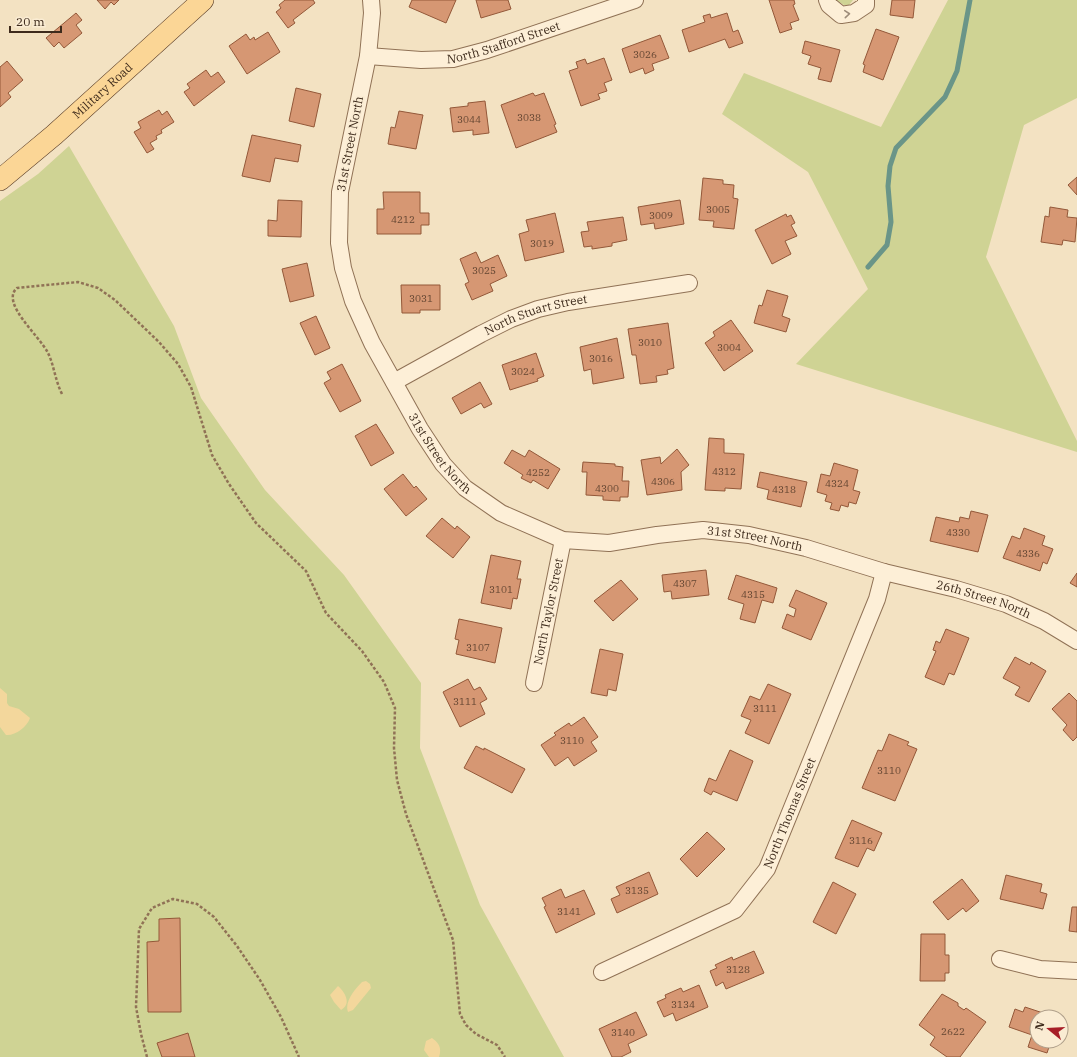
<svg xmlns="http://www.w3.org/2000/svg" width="1077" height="1057" font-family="'IBM Plex Serif',serif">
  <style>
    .green { fill: #cfd394 }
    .sand { fill: #f3d79c }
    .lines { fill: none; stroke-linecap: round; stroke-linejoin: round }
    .stream { stroke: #6a9588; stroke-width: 5 }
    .building { fill: #d69773; stroke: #935839 }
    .minor-casing { stroke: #907256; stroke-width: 18 }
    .major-casing { stroke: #5d402b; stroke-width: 22 }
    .path { stroke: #907256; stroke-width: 2.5; stroke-dasharray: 3 2; stroke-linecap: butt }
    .minor { stroke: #fdefd7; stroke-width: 16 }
    .major { stroke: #fbd696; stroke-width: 21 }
    .oneway { stroke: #9e8d7a }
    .labels { text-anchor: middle; stroke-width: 3.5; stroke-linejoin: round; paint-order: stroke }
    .number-label { font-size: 10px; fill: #644632 }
    .street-label { font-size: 12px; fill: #3e2b1c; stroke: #faecd3 }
  </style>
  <rect width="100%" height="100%" fill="#f3e2c2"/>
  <path class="green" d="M 836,0 L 853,0 L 849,5 L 844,5 Z
    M 948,0 L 1077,0 L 1077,98 L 1024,125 L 986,257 L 1077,441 L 1077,452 L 796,364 L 868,289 L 808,172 L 722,114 L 744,73 L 881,127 Z
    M 69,146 L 174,326 L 201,398 L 265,490 L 344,575 L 421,683 L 420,748 L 480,905 L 564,1057 L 0,1057 L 0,201 L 38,174 Z"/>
  <path class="sand" d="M 0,688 L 7,694 L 7,703 L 9,706 L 19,709 L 30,718 C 27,727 15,736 6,735 L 0,727 Z
    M 366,981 L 370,984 L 371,988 L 353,1010 L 348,1012 C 344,1002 355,989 362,982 Z
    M 338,986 C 345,992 352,1004 341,1010 L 334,1002 L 330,995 Z
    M 432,1038 C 439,1043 442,1048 439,1057 L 429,1057 L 424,1050 L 426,1041 Z"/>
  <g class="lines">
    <path class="stream" d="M 868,267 L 887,245 L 891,222 L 888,186 L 890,166 L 896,148 L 945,97 L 957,71 L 970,0"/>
  </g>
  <path class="building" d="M 97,0 L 119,0 L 114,5 L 111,2 L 105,9 Z
    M 285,0 L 313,0 L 315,3 L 293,20 L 295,23 L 288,28 L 276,12 L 281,8 L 279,5 Z
    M 412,0 L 456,0 L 446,23 L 409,7 Z
    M 476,0 L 508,0 L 511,9 L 481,18 Z
    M 769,0 L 794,0 L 795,4 L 793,5 L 799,20 L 790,23 L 792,29 L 780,33 Z
    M 892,0 L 915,0 L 913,18 L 890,15 Z
    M 76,13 L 82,20 L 76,25 L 82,33 L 64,48 L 59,42 L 54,47 L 46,38 Z
    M 727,13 L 733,32 L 738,30 L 743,43 L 729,48 L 725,39 L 689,52 L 682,30 L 705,22 L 703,16 L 710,14 L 711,18 Z
    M 876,29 L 899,37 L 883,80 L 863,72 L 865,65 L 863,64 Z
    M 268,32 L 280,52 L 247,74 L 229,46 L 246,34 L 250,40 L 254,37 L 255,40 Z
    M 660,35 L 669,58 L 652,64 L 654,70 L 645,74 L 643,68 L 630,73 L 622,49 Z
    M 805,41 L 840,50 L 831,82 L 818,79 L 821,68 L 808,64 L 811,56 L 802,53 Z
    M 604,58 L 612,80 L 604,83 L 607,91 L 598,94 L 600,99 L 581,106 L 569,71 L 578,68 L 576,62 L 585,59 L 587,64 Z
    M 7,61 L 23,80 L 8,93 L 11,97 L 0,107 L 0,67 Z
    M 206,70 L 211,77 L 218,72 L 225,82 L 194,106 L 184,92 L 190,88 L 187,84 Z
    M 296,88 L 321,94 L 314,127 L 289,121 Z
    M 533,93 L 535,96 L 544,93 L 556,124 L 554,125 L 557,132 L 516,148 L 501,105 Z
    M 485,101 L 489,133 L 473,135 L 473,130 L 453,132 L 450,108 L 468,106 L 468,103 Z
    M 159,110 L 162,115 L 167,111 L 174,122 L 161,130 L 162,133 L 156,136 L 157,139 L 150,143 L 154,149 L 147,153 L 134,132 L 141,128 L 138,122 Z
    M 399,111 L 423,115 L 416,149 L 388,144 L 391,127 L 395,128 Z
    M 252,135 L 301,145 L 298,162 L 275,158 L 270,182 L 242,176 Z
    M 1077,177 L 1077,195 L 1068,185 Z
    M 703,178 L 723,180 L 723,184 L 734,185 L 733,198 L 738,199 L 734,229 L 713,227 L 714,221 L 699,220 Z
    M 383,192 L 420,192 L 420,213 L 429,213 L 429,225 L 421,225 L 421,234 L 377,234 L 377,209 L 384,209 Z
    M 278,200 L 302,201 L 301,237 L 268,236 L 268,220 L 277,221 Z
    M 680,200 L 684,224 L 655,229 L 654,223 L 641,225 L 638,207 Z
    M 1050,207 L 1068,210 L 1067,217 L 1077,218 L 1075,242 L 1063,240 L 1062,245 L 1041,242 L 1045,216 L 1049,217 Z
    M 555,213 L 564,252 L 525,261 L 519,234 L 529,231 L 526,220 Z
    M 786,214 L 787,217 L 791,215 L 795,223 L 791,225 L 797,236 L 785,241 L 791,254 L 772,264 L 755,230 Z
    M 623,217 L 627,240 L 612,243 L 612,246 L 592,249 L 592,246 L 584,247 L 581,232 L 589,231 L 587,222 Z
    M 476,252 L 481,263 L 498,255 L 507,276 L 490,284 L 493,291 L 472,300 L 465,284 L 469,282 L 460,259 Z
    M 307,263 L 314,296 L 290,302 L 282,269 Z
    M 401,285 L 440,285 L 440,310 L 420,310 L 420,313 L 402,313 Z
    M 767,290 L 788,296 L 782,316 L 790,319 L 786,332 L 754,323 L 759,305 L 762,306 Z
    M 316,316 L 330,348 L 315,355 L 300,323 Z
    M 731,320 L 753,351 L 724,371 L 705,343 L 715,336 L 713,332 Z
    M 668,323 L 674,368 L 667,370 L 668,374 L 656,376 L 657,382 L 640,384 L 636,355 L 632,355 L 628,329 Z
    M 617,338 L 624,378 L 593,384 L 591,369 L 584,371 L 580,347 Z
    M 536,353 L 544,376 L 537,379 L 538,381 L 510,390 L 502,365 Z
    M 342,364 L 361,401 L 340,412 L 324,383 L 331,379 L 327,372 Z
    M 480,382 L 492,404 L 484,408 L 481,403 L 461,414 L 452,398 Z
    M 376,424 L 394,453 L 371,466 L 355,436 Z
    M 709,438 L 724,439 L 724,453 L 744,454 L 741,489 L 725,488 L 725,491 L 705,490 Z
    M 677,449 L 689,465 L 681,472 L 682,490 L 647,495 L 641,460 L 660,457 L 661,464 Z
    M 512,450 L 525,457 L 529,450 L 560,469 L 548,489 L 533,480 L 531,483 L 521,478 L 523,475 L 504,463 Z
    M 583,462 L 615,464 L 615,466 L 623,467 L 622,481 L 629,481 L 628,497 L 620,497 L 620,501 L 603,500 L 603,496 L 586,495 L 587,472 L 582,472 Z
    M 834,463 L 858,470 L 853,490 L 860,492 L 856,504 L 849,502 L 848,507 L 841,505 L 839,511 L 830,509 L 832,503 L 825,501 L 827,495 L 817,492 L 821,474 L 830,476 Z
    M 760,472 L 807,482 L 801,507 L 767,499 L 769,490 L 757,487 Z
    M 403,474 L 414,488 L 416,486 L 427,499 L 406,516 L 384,489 Z
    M 971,511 L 988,515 L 978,552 L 930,541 L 936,517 L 959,522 L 960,517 L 969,519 Z
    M 442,518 L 455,529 L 457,526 L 470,537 L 453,558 L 426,536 Z
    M 1024,528 L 1045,536 L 1042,545 L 1053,549 L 1047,564 L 1043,562 L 1040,571 L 1003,558 L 1012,536 L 1020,539 Z
    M 491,555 L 521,561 L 517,579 L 521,579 L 517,599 L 513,598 L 511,609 L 481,603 Z
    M 706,570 L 709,595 L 672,599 L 671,591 L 664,592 L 662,575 Z
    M 1077,573 L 1077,587 L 1070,583 Z
    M 736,575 L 777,588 L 773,603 L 762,600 L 755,623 L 740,619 L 744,604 L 728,599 Z
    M 621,580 L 638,599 L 613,621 L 594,601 Z
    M 796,590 L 827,603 L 811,640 L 782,628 L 787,614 L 794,617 L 796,609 L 789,606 Z
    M 459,619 L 502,628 L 495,663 L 456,654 L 459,640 L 455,639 Z
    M 946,629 L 969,638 L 954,675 L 949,673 L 944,685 L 925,677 L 936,651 L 933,650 L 936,641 L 940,643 Z
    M 600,649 L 623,654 L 616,691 L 608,689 L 607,696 L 591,693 Z
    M 1015,657 L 1030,665 L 1031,662 L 1046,671 L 1029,702 L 1015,695 L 1020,687 L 1003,678 Z
    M 468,679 L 474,690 L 480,687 L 487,699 L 480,703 L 485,714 L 460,727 L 443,692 Z
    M 768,684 L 791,694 L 769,744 L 745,733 L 751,720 L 741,716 L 750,696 L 760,700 Z
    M 1069,693 L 1077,701 L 1077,737 L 1073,741 L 1063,730 L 1067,725 L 1052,709 Z
    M 584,717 L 598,737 L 591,742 L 597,751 L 574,766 L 568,757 L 555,766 L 541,745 L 556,735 L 554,733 L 569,723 L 571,726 Z
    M 889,734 L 909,742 L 907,745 L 917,749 L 895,801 L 862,788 L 878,750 L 882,751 Z
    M 476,746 L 484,750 L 484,748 L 525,769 L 512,793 L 464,768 Z
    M 730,750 L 753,761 L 737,801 L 713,791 L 711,795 L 704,791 L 709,778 L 716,781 Z
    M 852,820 L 882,833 L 874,851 L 867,848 L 858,867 L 835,858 Z
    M 707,832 L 725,849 L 697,877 L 680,859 Z
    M 649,872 L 658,894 L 617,913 L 611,899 L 620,895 L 616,887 Z
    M 1006,875 L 1042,884 L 1040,892 L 1047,894 L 1043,909 L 1000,899 Z
    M 962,879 L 979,901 L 966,912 L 963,908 L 948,920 L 933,902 Z
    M 833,882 L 856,894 L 836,934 L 813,922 Z
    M 561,889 L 565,898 L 584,890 L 595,914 L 556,933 L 544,907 L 546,906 L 542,898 Z
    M 1072,907 L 1077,907 L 1077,932 L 1069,931 Z
    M 180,918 L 181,1012 L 148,1012 L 147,942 L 159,941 L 159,919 Z
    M 921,934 L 945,934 L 945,955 L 949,955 L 949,973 L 945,973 L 945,981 L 920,981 Z
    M 754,951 L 764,973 L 726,989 L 723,982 L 716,986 L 710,971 L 717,968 L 715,965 L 732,957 L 733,960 Z
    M 699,985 L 708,1007 L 676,1021 L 673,1013 L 664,1017 L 657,1002 L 666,998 L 665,995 L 681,988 L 683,992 Z
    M 942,994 L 958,1003 L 958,1006 L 964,1010 L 966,1008 L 986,1022 L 960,1057 L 947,1057 L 930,1045 L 935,1037 L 919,1025 Z
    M 1025,1007 L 1055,1017 L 1037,1017 L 1037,1041 L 1051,1041 L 1047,1053 L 1028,1047 L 1032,1035 L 1009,1027 L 1015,1009 L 1023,1012 Z
    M 636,1012 L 647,1035 L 628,1044 L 631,1052 L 621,1057 L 612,1057 L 599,1029 Z
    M 188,1033 L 195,1057 L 162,1057 L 157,1043 Z"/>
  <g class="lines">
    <g class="minor-casing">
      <g id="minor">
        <path id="s1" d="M 371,0 L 372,13 L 368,56 L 340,192 L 339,243 L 343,268 L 353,301 L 372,343 L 420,429 L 443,464 L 465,488 L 501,513 L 563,540 L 609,543 L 657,535 L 703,530 L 749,535 L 806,548 L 884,572 L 956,589 L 1006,604 L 1044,621 L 1077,641"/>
        <path d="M 827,0 L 829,5 L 841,15 L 854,13 L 866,5 L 866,0"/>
        <path id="s2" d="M 368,56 L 421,60 L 453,59 L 487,50 L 635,0"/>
        <path id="s3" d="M 394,382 L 481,334 L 511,319 L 538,309 L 568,302 L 689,283"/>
        <path id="s4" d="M 534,683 L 563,540"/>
        <path d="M 1000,959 L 1040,969 L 1077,971"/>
        <path id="s5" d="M 602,972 L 735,910 L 767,869 L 877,599 L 884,572"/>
      </g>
    </g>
    <g class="major-casing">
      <g id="major">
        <path id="s6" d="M 0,180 L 54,135 L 203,0"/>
      </g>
    </g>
    <path class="path" d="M 62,394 C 55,380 54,365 48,353 C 39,335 0,303 17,288 L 78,282 L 98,288 L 115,300 L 159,342 L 178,364 L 191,387 L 212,455 L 229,484 L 256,523 L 306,571 L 326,613 L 362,651 L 384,682 L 395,708 L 394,748 L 397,780 L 406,814 L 453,940 L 460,1014 L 466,1025 L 476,1034 L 497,1045 L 505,1057
      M 147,1057 L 141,1034 L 136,1007 L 139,929 L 152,908 L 173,899 L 197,904 L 214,917 L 237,946 L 260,980 L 281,1017 L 299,1057"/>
    <use href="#minor" class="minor"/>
    <use href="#major" class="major"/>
  </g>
  <defs><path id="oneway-chevron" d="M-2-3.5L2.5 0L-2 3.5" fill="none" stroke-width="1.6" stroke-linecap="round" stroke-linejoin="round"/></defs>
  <use class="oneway" href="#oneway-chevron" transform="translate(847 14) rotate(-5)"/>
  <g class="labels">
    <g class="number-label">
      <text x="645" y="58">3026</text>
      <text x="529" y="121">3038</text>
      <text x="469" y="123">3044</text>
      <text x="718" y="213">3005</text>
      <text x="661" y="219">3009</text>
      <text x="403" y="223">4212</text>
      <text x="542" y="247">3019</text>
      <text x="484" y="274">3025</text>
      <text x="421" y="302">3031</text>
      <text x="650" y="346">3010</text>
      <text x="729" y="351">3004</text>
      <text x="601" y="362">3016</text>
      <text x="523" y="375">3024</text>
      <text x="724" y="475">4312</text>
      <text x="538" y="476">4252</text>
      <text x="663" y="485">4306</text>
      <text x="837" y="487">4324</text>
      <text x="607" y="492">4300</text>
      <text x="784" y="493">4318</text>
      <text x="958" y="536">4330</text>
      <text x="1028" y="557">4336</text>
      <text x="685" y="587">4307</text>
      <text x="501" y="593">3101</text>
      <text x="753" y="598">4315</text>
      <text x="478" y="651">3107</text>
      <text x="465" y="705">3111</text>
      <text x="765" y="712">3111</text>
      <text x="572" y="744">3110</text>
      <text x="889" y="774">3110</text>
      <text x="861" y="844">3116</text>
      <text x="637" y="894">3135</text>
      <text x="569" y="915">3141</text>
      <text x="738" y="973">3128</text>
      <text x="683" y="1008">3134</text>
      <text x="953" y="1035">2622</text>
      <text x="623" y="1036">3140</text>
    </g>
    <g class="street-label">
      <text dy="4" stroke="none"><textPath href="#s2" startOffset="138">North Stafford Street</textPath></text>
      <text dy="4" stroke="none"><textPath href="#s6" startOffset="136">Military Road</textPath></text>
      <text transform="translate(350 144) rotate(-79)" y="4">31st Street North</text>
      <text dy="4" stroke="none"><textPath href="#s3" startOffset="158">North Stuart Street</textPath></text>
      <text dy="4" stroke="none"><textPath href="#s1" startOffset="482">31st Street North</textPath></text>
      <text dy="4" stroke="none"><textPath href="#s1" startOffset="830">31st Street North</textPath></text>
      <text dy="4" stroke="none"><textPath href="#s1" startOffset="1067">26th Street North</textPath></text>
      <text dy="4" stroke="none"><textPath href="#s4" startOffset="73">North Taylor Street</textPath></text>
      <text dy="4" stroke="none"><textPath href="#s5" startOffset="259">North Thomas Street</textPath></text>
    </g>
  </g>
  <g transform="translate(1049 1029) rotate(288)"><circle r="19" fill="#faecd3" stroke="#af9f8a"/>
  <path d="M0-3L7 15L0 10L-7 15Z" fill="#a71e27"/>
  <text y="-6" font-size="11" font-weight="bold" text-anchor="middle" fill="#3e2b1c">N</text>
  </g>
  <path d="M10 26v6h51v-6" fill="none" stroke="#3e2b1c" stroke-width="2"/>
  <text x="16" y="26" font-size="12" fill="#3e2b1c" stroke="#faecd3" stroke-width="3" paint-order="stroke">20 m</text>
</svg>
